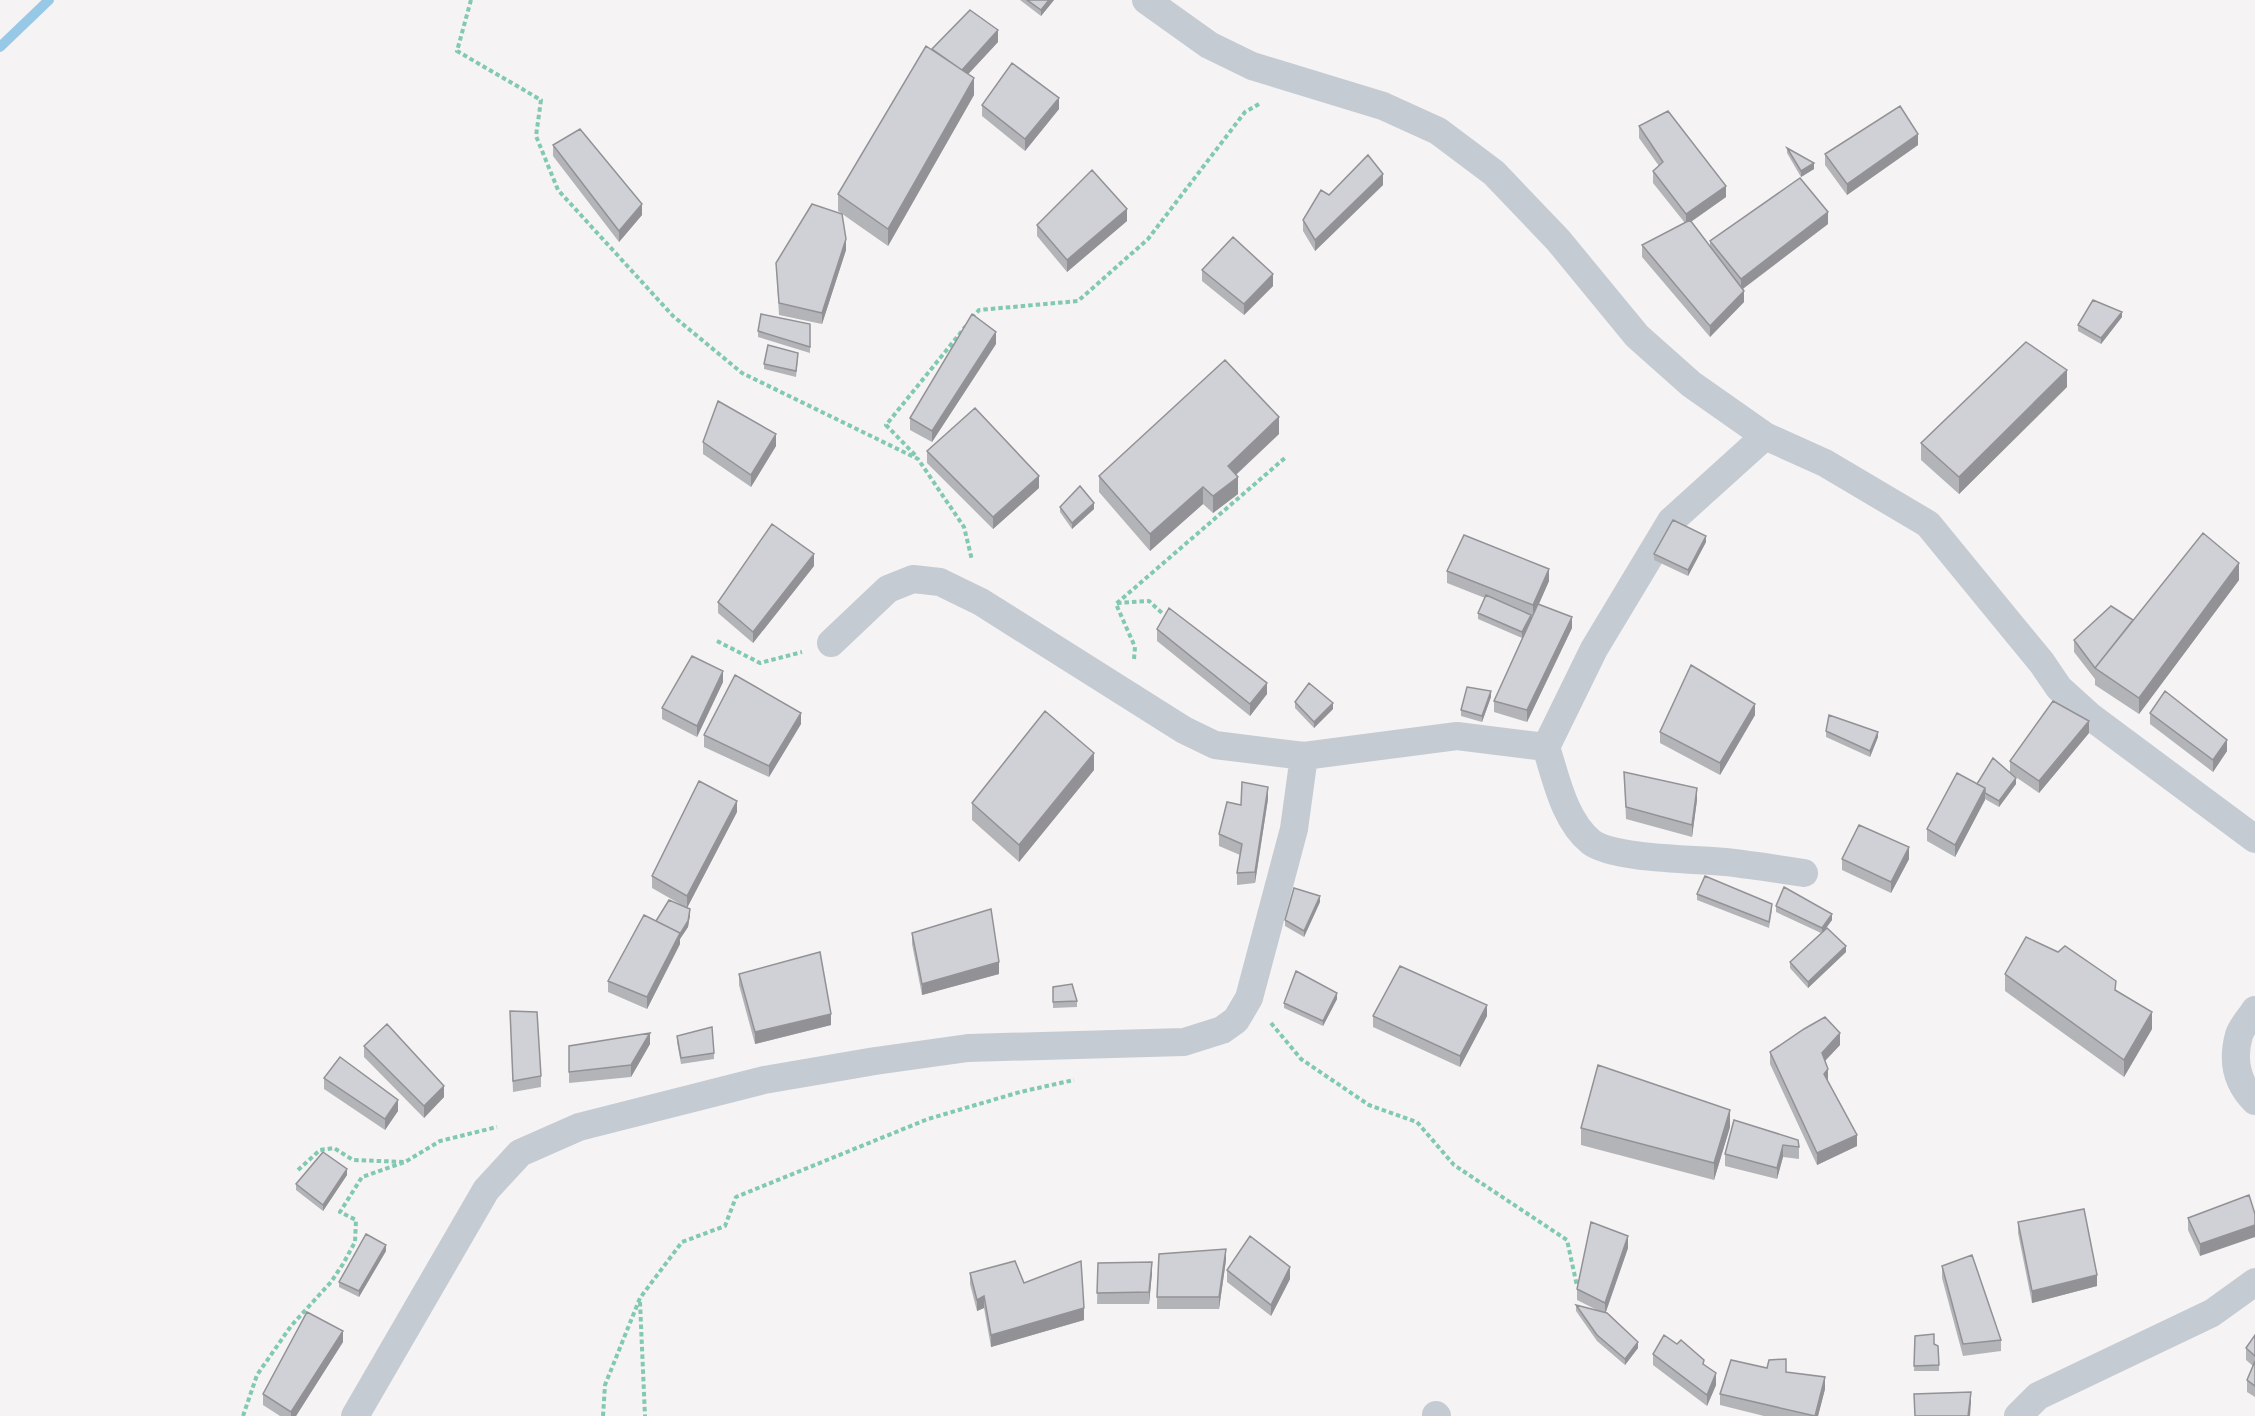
<svg xmlns="http://www.w3.org/2000/svg" width="2255" height="1416" font-family="'Fira Sans Condensed',sans-serif">
  <style>
    .lines { fill: none; stroke-linecap: round; stroke-linejoin: round }
    .stream { stroke: #97c9e6; stroke-width: 10 }
    .path { stroke: #81c9b0; stroke-width: 4; stroke-dasharray: 4.5 3; stroke-linecap: butt }
    .minor { stroke: #c5cbd2; stroke-width: 28 }
    .wall { fill: #b3b4b8 }
    .shaded-wall { fill: #929296 }
    .building { fill: #d0d1d6; stroke: #929296; stroke-width: 1.5 }
  </style>
  <rect width="100%" height="100%" fill="#f5f3f3"/>
  <g class="lines">
    <path class="stream" d="M 0,47 L 49,0"/>
    <path class="path" d="M 471,0 L 457,51 L 541,100 L 536,136 L 558,190 L 673,316 L 742,373 L 918,459 L 964,527 L 972,560
      M 972,318 L 979,310 L 1078,301 L 1148,239 L 1245,112 L 1259,104
      M 915,455 L 886,425 L 966,326
      M 1117,603 L 1149,601 L 1163,614
      M 717,641 L 760,663 L 802,652
      M 1134,659 L 1135,647 L 1116,604 L 1286,457
      M 1271,1023 L 1301,1059 L 1369,1105 L 1417,1122 L 1454,1165 L 1567,1240 L 1577,1286
      M 298,1170 L 320,1150 L 334,1148 L 353,1160 L 405,1162 L 440,1141 L 497,1127
      M 640,1302 L 645,1416
      M 243,1416 L 257,1375 L 291,1326 L 331,1282 L 343,1264 L 355,1242 L 356,1220 L 340,1212 L 362,1177 L 405,1162
      M 603,1416 L 605,1385 L 640,1298 L 682,1242 L 725,1226 L 736,1197 L 928,1119 L 1020,1092 L 1074,1080"/>
    <path class="minor" d="M 1146,0 L 1209,45 L 1252,66 L 1383,106 L 1438,131 L 1494,173 L 1558,240 L 1637,336 L 1691,384 L 1765,436
      M 831,643 L 888,589 L 913,579 L 940,582 L 981,602 L 1184,730 L 1215,745 L 1304,756
      M 1546,747 C 1556,778 1564,820 1591,842 C 1613,859 1695,859 1726,862 C 1752,865 1778,869 1804,873
      M 2255,1010 C 2250,1018 2242,1026 2239,1035 C 2232,1060 2236,1082 2255,1101
      M 1436,1415 L 1437,1416
      M 355,1416 L 486,1190 L 520,1153 L 579,1127 L 764,1080 L 875,1061 L 968,1048 L 1184,1042 L 1222,1030 L 1236,1020 L 1249,998 L 1294,829 L 1304,756 L 1457,736 L 1546,747 L 1594,649 L 1671,521 L 1765,436 L 1825,463 L 1928,524 L 2042,663 L 2059,688 L 2091,717 L 2255,839
      M 2018,1416 L 2038,1396 L 2212,1313 L 2255,1282"/>
  </g>
  <path class="wall" d="M 1020,0 L 1054,0 L 1041,16 Z
    M 998,42 L 968,74 L 974,95 L 888,246 L 838,211 L 838,194 L 932,51 L 932,49 Z
    M 982,105 L 1059,109 L 1025,151 L 982,116 Z
    M 1639,126 L 1726,197 L 1691,222 L 1710,246 L 1710,241 L 1828,224 L 1743,289 L 1744,302 L 1710,337 L 1642,257 L 1642,245 L 1685,223 L 1653,183 L 1653,171 L 1659,166 L 1639,138 Z
    M 553,145 L 642,215 L 619,242 L 553,156 Z
    M 1918,145 L 1847,195 L 1825,165 L 1825,154 Z
    M 1787,148 L 1814,169 L 1801,177 L 1787,153 Z
    M 1383,185 L 1315,251 L 1303,231 L 1303,220 L 1329,195 Z
    M 1127,221 L 1067,272 L 1037,236 L 1037,225 Z
    M 846,250 L 822,324 L 779,315 L 776,263 Z
    M 1202,270 L 1273,286 L 1244,315 L 1202,281 Z
    M 2122,317 L 2101,344 L 2078,331 L 2078,325 Z
    M 810,324 L 810,353 L 758,337 L 758,331 Z
    M 996,344 L 932,442 L 910,430 L 910,418 Z
    M 798,358 L 796,377 L 764,369 L 764,364 Z
    M 2067,387 L 1959,494 L 1921,460 L 1921,443 Z
    M 1279,434 L 1236,475 L 1238,494 L 1213,513 L 1203,504 L 1150,551 L 1099,492 L 1099,476 Z
    M 703,442 L 776,446 L 751,487 L 703,454 Z
    M 927,451 L 1039,488 L 993,529 L 927,463 Z
    M 1060,507 L 1094,509 L 1072,529 L 1060,512 Z
    M 1706,542 L 1688,576 L 1654,560 L 1654,554 Z
    M 814,566 L 753,643 L 718,613 L 718,602 Z
    M 1447,571 L 1549,581 L 1539,604 L 1572,628 L 1527,722 L 1494,712 L 1494,701 L 1522,638 L 1478,619 L 1478,613 L 1485,598 L 1447,583 Z
    M 2239,580 L 2139,714 L 2095,685 L 2095,679 L 2074,652 L 2074,640 L 2133,620 Z
    M 1157,629 L 1267,694 L 1250,716 L 1157,641 Z
    M 723,682 L 697,737 L 662,719 L 662,708 Z
    M 1491,697 L 1482,722 L 1461,716 L 1461,710 Z
    M 1295,702 L 1333,709 L 1314,728 L 1295,708 Z
    M 2150,713 L 2227,751 L 2213,772 L 2150,724 Z
    M 1755,715 L 1720,775 L 1660,743 L 1660,732 Z
    M 801,724 L 769,777 L 704,747 L 704,735 Z
    M 1826,731 L 1878,737 L 1870,757 L 1826,737 Z
    M 2089,733 L 2039,793 L 2010,773 L 2010,761 Z
    M 1094,770 L 1019,862 L 972,820 L 972,803 Z
    M 1624,772 L 1697,800 L 1692,837 L 1626,819 Z
    M 1977,784 L 2016,784 L 1999,807 L 1985,799 L 1955,857 L 1927,841 L 1927,829 Z
    M 1268,799 L 1255,883 L 1237,885 L 1237,873 L 1240,855 L 1219,846 L 1219,834 L 1241,805 Z
    M 737,812 L 687,908 L 652,888 L 652,876 Z
    M 1842,859 L 1909,859 L 1891,893 L 1842,870 Z
    M 1697,894 L 1772,910 L 1769,928 L 1697,900 Z
    M 1320,902 L 1304,937 L 1285,926 L 1285,920 Z
    M 1776,906 L 1832,920 L 1822,932 L 1846,952 L 1808,988 L 1790,968 L 1790,962 L 1821,933 L 1776,912 Z
    M 690,915 L 688,927 L 680,939 L 680,944 L 647,1009 L 608,992 L 608,981 L 656,921 Z
    M 912,933 L 999,974 L 922,995 L 912,944 Z
    M 739,974 L 831,1025 L 755,1044 L 739,985 Z
    M 2005,974 L 2116,991 L 2152,1029 L 2124,1077 L 2005,991 Z
    M 1053,987 L 1077,1001 L 1077,1007 L 1053,1008 Z
    M 1337,999 L 1323,1026 L 1284,1008 L 1284,1003 Z
    M 510,1011 L 541,1076 L 541,1087 L 513,1092 Z
    M 1373,1016 L 1487,1016 L 1460,1067 L 1373,1027 Z
    M 677,1036 L 714,1053 L 714,1059 L 681,1064 L 677,1042 Z
    M 650,1044 L 631,1077 L 569,1083 L 569,1046 Z
    M 1840,1045 L 1825,1061 L 1828,1081 L 1857,1146 L 1817,1165 L 1770,1064 L 1770,1052 Z
    M 364,1046 L 444,1097 L 424,1118 L 364,1057 Z
    M 324,1078 L 398,1111 L 385,1130 L 324,1089 Z
    M 1734,1120 L 1799,1147 L 1799,1159 L 1783,1157 L 1777,1179 L 1725,1166 L 1725,1154 Z
    M 1730,1127 L 1714,1180 L 1581,1145 L 1581,1128 Z
    M 347,1175 L 323,1211 L 296,1190 L 296,1184 Z
    M 2249,1195 L 2200,1256 L 2188,1230 L 2188,1218 Z
    M 2018,1222 L 2097,1286 L 2032,1303 L 2018,1233 Z
    M 1628,1248 L 1606,1312 L 1638,1348 L 1625,1365 L 1597,1341 L 1576,1311 L 1576,1305 L 1597,1310 L 1577,1300 L 1577,1289 Z
    M 386,1251 L 359,1297 L 339,1287 L 339,1282 Z
    M 1226,1260 L 1219,1309 L 1157,1309 L 1157,1297 Z
    M 1098,1263 L 1152,1273 L 1149,1304 L 1097,1304 Z
    M 1942,1266 L 2001,1340 L 2001,1351 L 1963,1356 L 1942,1278 Z
    M 1227,1270 L 1290,1279 L 1271,1316 L 1227,1282 Z
    M 970,1273 L 1024,1283 L 1084,1320 L 991,1347 L 984,1308 L 977,1311 L 970,1284 Z
    M 2255,1335 L 2255,1397 L 2247,1392 L 2247,1380 L 2253,1366 L 2246,1360 L 2246,1348 Z
    M 1915,1336 L 1934,1344 L 1939,1365 L 1939,1371 L 1914,1371 Z
    M 343,1342 L 296,1416 L 280,1416 L 263,1405 L 263,1394 Z
    M 1653,1354 L 1716,1385 L 1707,1406 L 1653,1365 Z
    M 1767,1368 L 1786,1372 L 1825,1389 L 1818,1416 L 1764,1416 L 1720,1405 L 1720,1394 Z"/>
  <path class="shaded-wall" d="M 1049,0 L 1054,0 L 1041,16 L 1041,10 Z
    M 998,30 L 998,42 L 961,82 L 961,70 Z
    M 974,78 L 974,95 L 888,246 L 888,229 Z
    M 1059,98 L 1059,109 L 1025,151 L 1025,139 Z
    M 1918,134 L 1918,145 L 1847,195 L 1847,184 Z
    M 1814,163 L 1814,169 L 1801,177 L 1801,171 Z
    M 1383,174 L 1383,185 L 1315,251 L 1315,240 Z
    M 1726,186 L 1726,197 L 1686,225 L 1686,214 Z
    M 642,204 L 642,215 L 619,242 L 619,231 Z
    M 1127,209 L 1127,221 L 1067,272 L 1067,260 Z
    M 1828,212 L 1828,224 L 1741,290 L 1741,279 Z
    M 846,239 L 846,250 L 822,324 L 822,313 Z
    M 1273,274 L 1273,286 L 1244,315 L 1244,304 Z
    M 1744,291 L 1744,302 L 1710,337 L 1710,326 Z
    M 2122,312 L 2122,317 L 2101,344 L 2101,338 Z
    M 996,332 L 996,344 L 932,442 L 932,431 Z
    M 2067,370 L 2067,387 L 1959,494 L 1959,477 Z
    M 1279,417 L 1279,434 L 1228,482 L 1228,466 Z
    M 776,434 L 776,446 L 751,487 L 751,475 Z
    M 1039,476 L 1039,488 L 993,529 L 993,517 Z
    M 1238,477 L 1238,494 L 1213,513 L 1213,496 Z
    M 1203,487 L 1203,504 L 1150,551 L 1150,534 Z
    M 1094,503 L 1094,509 L 1072,529 L 1072,523 Z
    M 1706,536 L 1706,542 L 1688,576 L 1688,570 Z
    M 814,554 L 814,566 L 753,643 L 753,632 Z
    M 2239,563 L 2239,580 L 2139,714 L 2139,698 Z
    M 1549,569 L 1549,581 L 1533,617 L 1533,605 Z
    M 1531,615 L 1531,620 L 1522,638 L 1522,632 Z
    M 1572,617 L 1572,628 L 1527,722 L 1527,710 Z
    M 723,671 L 723,682 L 697,737 L 697,726 Z
    M 1267,683 L 1267,694 L 1250,716 L 1250,704 Z
    M 1491,691 L 1491,697 L 1482,722 L 1482,716 Z
    M 1333,703 L 1333,709 L 1314,728 L 1314,722 Z
    M 1755,704 L 1755,715 L 1720,775 L 1720,763 Z
    M 801,713 L 801,724 L 769,777 L 769,766 Z
    M 2089,721 L 2089,733 L 2039,793 L 2039,781 Z
    M 1878,732 L 1878,737 L 1870,757 L 1870,751 Z
    M 2227,740 L 2227,751 L 2213,772 L 2213,760 Z
    M 1094,753 L 1094,770 L 1019,862 L 1019,845 Z
    M 2016,778 L 2016,784 L 1999,807 L 1999,801 Z
    M 1268,787 L 1268,799 L 1255,883 L 1255,872 Z
    M 1697,788 L 1697,800 L 1692,837 L 1692,825 Z
    M 1985,788 L 1985,800 L 1955,857 L 1955,845 Z
    M 737,801 L 737,812 L 687,908 L 687,896 Z
    M 1909,847 L 1909,859 L 1891,893 L 1891,882 Z
    M 1320,896 L 1320,902 L 1304,937 L 1304,931 Z
    M 690,909 L 690,915 L 688,927 L 680,939 L 680,944 L 647,1009 L 647,997 Z
    M 1832,914 L 1832,920 L 1822,934 L 1822,928 Z
    M 1846,946 L 1846,952 L 1808,988 L 1808,982 Z
    M 999,962 L 999,974 L 922,995 L 922,984 Z
    M 1337,993 L 1337,999 L 1323,1026 L 1323,1021 Z
    M 1487,1005 L 1487,1016 L 1460,1067 L 1460,1056 Z
    M 2152,1012 L 2152,1029 L 2124,1077 L 2124,1060 Z
    M 831,1014 L 831,1025 L 755,1044 L 755,1032 Z
    M 650,1033 L 650,1044 L 631,1077 L 631,1065 Z
    M 1840,1033 L 1840,1045 L 1822,1064 L 1822,1053 Z
    M 1828,1069 L 1828,1081 L 1824,1085 L 1824,1074 Z
    M 444,1086 L 444,1097 L 424,1118 L 424,1106 Z
    M 398,1100 L 398,1111 L 385,1130 L 385,1119 Z
    M 1730,1110 L 1730,1127 L 1714,1180 L 1714,1163 Z
    M 1857,1135 L 1857,1146 L 1817,1165 L 1817,1153 Z
    M 1783,1145 L 1783,1157 L 1777,1179 L 1777,1168 Z
    M 347,1169 L 347,1175 L 323,1211 L 323,1205 Z
    M 2255,1225 L 2255,1237 L 2200,1256 L 2200,1244 Z
    M 1628,1236 L 1628,1248 L 1605,1314 L 1605,1303 Z
    M 386,1245 L 386,1251 L 359,1297 L 359,1291 Z
    M 1226,1249 L 1226,1260 L 1219,1309 L 1219,1297 Z
    M 1152,1262 L 1152,1273 L 1149,1304 L 1149,1292 Z
    M 1290,1267 L 1290,1279 L 1271,1316 L 1271,1305 Z
    M 2097,1275 L 2097,1286 L 2032,1303 L 2032,1291 Z
    M 984,1296 L 984,1308 L 977,1311 L 977,1300 Z
    M 1084,1308 L 1084,1320 L 991,1347 L 991,1335 Z
    M 343,1331 L 343,1342 L 296,1416 L 291,1416 L 291,1412 Z
    M 1638,1342 L 1638,1348 L 1625,1365 L 1625,1359 Z
    M 1716,1373 L 1716,1385 L 1707,1406 L 1707,1395 Z
    M 1825,1377 L 1825,1389 L 1818,1416 L 1815,1416 Z
    M 1971,1392 L 1971,1403 L 1970,1416 L 1968,1416 Z"/>
  <path class="building" d="M 1027,0 L 1049,0 L 1041,10 Z
    M 970,10 L 998,30 L 962,70 L 932,49 Z
    M 926,46 L 974,78 L 888,229 L 838,194 Z
    M 1012,63 L 1059,98 L 1025,139 L 982,105 Z
    M 1900,106 L 1918,134 L 1847,184 L 1825,154 Z
    M 1668,111 L 1726,186 L 1686,214 L 1653,171 L 1663,162 L 1639,126 Z
    M 580,129 L 642,204 L 619,231 L 553,145 Z
    M 1787,148 L 1814,163 L 1801,171 Z
    M 1368,155 L 1383,174 L 1315,240 L 1303,220 L 1321,190 L 1329,195 Z
    M 1092,170 L 1127,209 L 1067,260 L 1037,225 Z
    M 1800,178 L 1828,212 L 1741,279 L 1710,241 Z
    M 812,204 L 842,214 L 846,239 L 822,313 L 779,303 L 776,263 Z
    M 1690,220 L 1744,291 L 1710,326 L 1642,245 Z
    M 1233,237 L 1273,274 L 1244,304 L 1202,270 Z
    M 2093,300 L 2122,312 L 2101,338 L 2078,325 Z
    M 761,314 L 810,324 L 810,347 L 758,331 Z
    M 972,314 L 996,332 L 932,431 L 910,418 Z
    M 2026,342 L 2067,370 L 1959,477 L 1921,443 Z
    M 768,345 L 798,353 L 796,371 L 764,364 Z
    M 1225,360 L 1279,417 L 1228,466 L 1238,477 L 1213,496 L 1203,487 L 1150,534 L 1099,476 Z
    M 718,401 L 776,434 L 751,475 L 703,442 Z
    M 975,408 L 1039,476 L 993,517 L 927,451 Z
    M 1080,486 L 1094,503 L 1072,523 L 1060,507 Z
    M 1673,520 L 1706,536 L 1688,570 L 1654,554 Z
    M 772,524 L 814,554 L 753,632 L 718,602 Z
    M 2203,533 L 2239,563 L 2139,698 L 2095,668 Z
    M 1464,535 L 1549,569 L 1533,605 L 1447,571 Z
    M 1486,595 L 1531,615 L 1522,632 L 1478,613 Z
    M 1538,604 L 1572,617 L 1527,710 L 1494,701 Z
    M 2111,606 L 2133,620 L 2095,668 L 2074,640 Z
    M 1169,608 L 1267,683 L 1250,704 L 1157,629 Z
    M 692,656 L 723,671 L 697,726 L 662,708 Z
    M 1691,665 L 1755,704 L 1720,763 L 1660,732 Z
    M 735,675 L 801,713 L 769,766 L 704,735 Z
    M 1309,683 L 1333,703 L 1314,722 L 1295,702 Z
    M 1467,687 L 1491,691 L 1482,716 L 1461,710 Z
    M 2165,691 L 2227,740 L 2213,760 L 2150,713 Z
    M 2053,701 L 2089,721 L 2039,781 L 2010,761 Z
    M 1045,711 L 1094,753 L 1019,845 L 972,803 Z
    M 1829,715 L 1878,732 L 1870,751 L 1826,731 Z
    M 1993,758 L 2016,778 L 1999,801 L 1985,793 L 1985,788 L 1977,784 Z
    M 1624,772 L 1697,788 L 1692,825 L 1626,807 Z
    M 1957,773 L 1985,788 L 1955,845 L 1927,829 Z
    M 699,781 L 737,801 L 687,896 L 652,876 Z
    M 1242,782 L 1268,787 L 1255,872 L 1237,873 L 1242,844 L 1219,834 L 1227,802 L 1241,805 Z
    M 1859,825 L 1909,847 L 1891,882 L 1842,859 Z
    M 1705,876 L 1772,904 L 1769,922 L 1697,894 Z
    M 1784,887 L 1832,914 L 1822,928 L 1776,906 Z
    M 1294,888 L 1320,896 L 1304,931 L 1285,920 Z
    M 669,900 L 690,909 L 688,921 L 680,934 L 680,933 L 656,921 Z
    M 991,909 L 999,962 L 922,984 L 912,933 Z
    M 644,915 L 680,933 L 647,997 L 608,981 Z
    M 1827,928 L 1846,946 L 1808,982 L 1790,962 Z
    M 2026,937 L 2058,952 L 2065,946 L 2116,981 L 2115,990 L 2152,1012 L 2124,1060 L 2005,974 Z
    M 820,952 L 831,1014 L 755,1032 L 739,974 Z
    M 1400,966 L 1487,1005 L 1460,1056 L 1373,1016 Z
    M 1296,971 L 1337,993 L 1323,1021 L 1284,1003 Z
    M 1072,984 L 1077,1001 L 1053,1002 L 1053,987 Z
    M 510,1011 L 537,1012 L 541,1076 L 513,1081 Z
    M 1825,1017 L 1840,1033 L 1822,1053 L 1828,1069 L 1824,1074 L 1857,1135 L 1817,1153 L 1770,1052 L 1804,1029 Z
    M 387,1024 L 444,1086 L 424,1106 L 364,1046 Z
    M 712,1027 L 714,1053 L 681,1058 L 677,1036 Z
    M 650,1033 L 631,1065 L 569,1072 L 569,1046 Z
    M 340,1057 L 398,1100 L 385,1119 L 324,1078 Z
    M 1598,1065 L 1730,1110 L 1714,1163 L 1581,1128 Z
    M 1734,1120 L 1798,1140 L 1799,1147 L 1783,1145 L 1777,1168 L 1725,1154 Z
    M 323,1152 L 347,1169 L 323,1205 L 296,1184 Z
    M 2249,1195 L 2255,1214 L 2255,1225 L 2200,1244 L 2188,1218 Z
    M 2084,1209 L 2097,1275 L 2032,1291 L 2018,1222 Z
    M 1591,1222 L 1628,1236 L 1605,1303 L 1577,1289 Z
    M 366,1234 L 386,1245 L 359,1291 L 339,1282 Z
    M 1250,1236 L 1290,1267 L 1271,1305 L 1227,1270 Z
    M 1226,1249 L 1219,1297 L 1157,1297 L 1159,1254 Z
    M 1972,1255 L 2001,1340 L 1963,1344 L 1942,1266 Z
    M 1015,1261 L 1024,1283 L 1081,1261 L 1084,1308 L 991,1335 L 984,1296 L 977,1300 L 970,1273 Z
    M 1152,1262 L 1149,1292 L 1097,1293 L 1098,1263 Z
    M 1576,1305 L 1607,1313 L 1638,1342 L 1625,1359 L 1597,1335 Z
    M 307,1312 L 343,1331 L 291,1412 L 263,1394 Z
    M 1934,1334 L 1934,1344 L 1938,1346 L 1939,1365 L 1914,1366 L 1915,1336 Z
    M 1664,1335 L 1677,1344 L 1681,1340 L 1704,1360 L 1703,1364 L 1716,1373 L 1707,1395 L 1653,1354 Z
    M 2255,1335 L 2255,1356 L 2246,1348 Z
    M 1786,1359 L 1786,1372 L 1825,1377 L 1815,1416 L 1720,1394 L 1731,1360 L 1767,1368 L 1769,1360 Z
    M 2255,1361 L 2255,1386 L 2247,1380 Z
    M 1971,1392 L 1968,1416 L 1915,1416 L 1914,1394 Z"/>
</svg>
